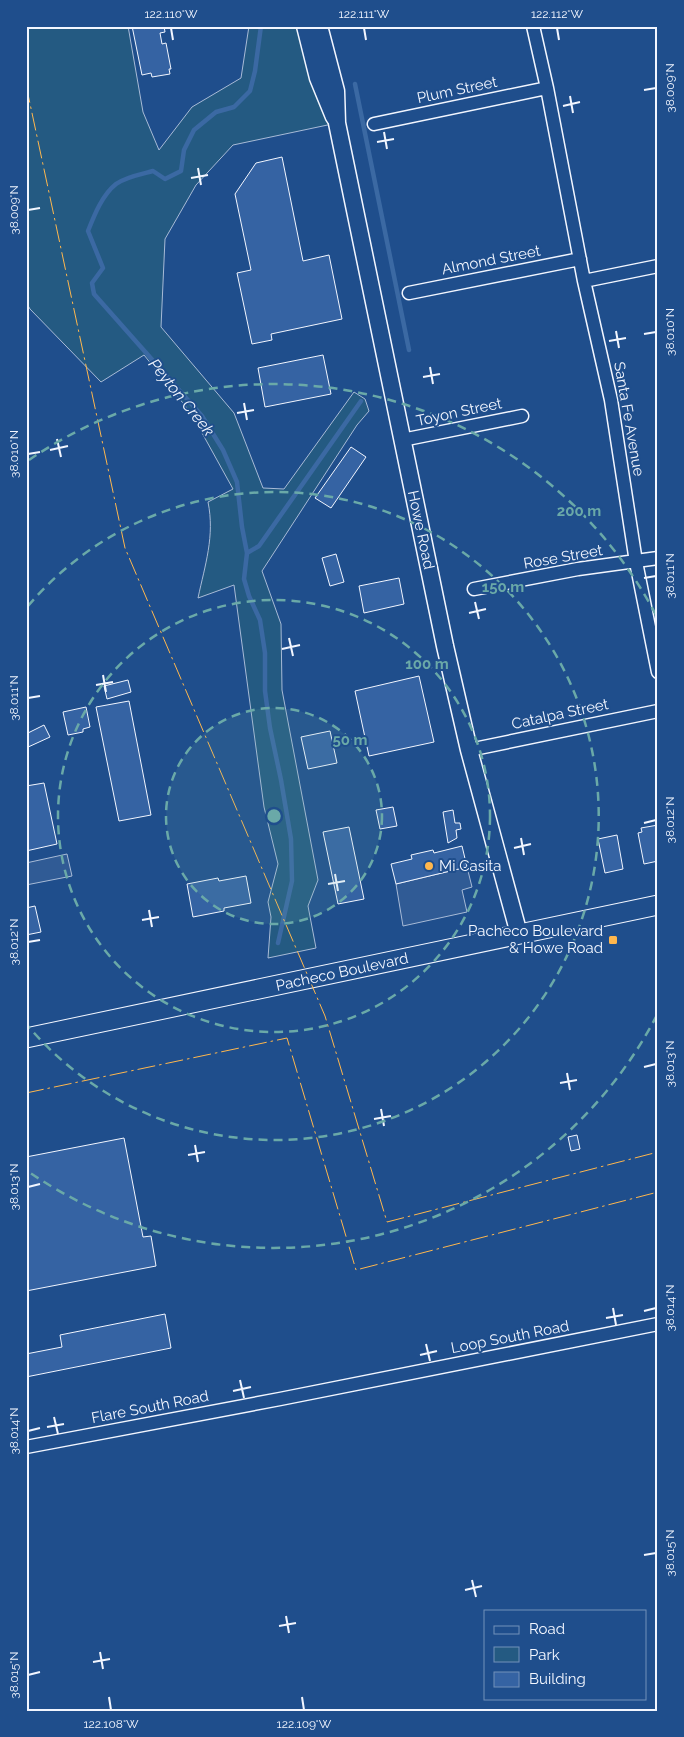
<svg xmlns="http://www.w3.org/2000/svg" width="684" height="1737" font-family="Raleway,sans-serif">
  <style>
    .green { fill: #245a82; stroke: #a8bbd7 }
    .parking { fill: #305b95; stroke: #a8bbd7 }
    .lines { fill: none; stroke-linecap: round; stroke-linejoin: round }
    .stream { stroke: #3b69a3; stroke-width: 4.5 }
    .building { fill: #3563a3; stroke: #f2f6ff }
    .minor-casing { stroke: #f2f6ff; stroke-width: 15 }
    .tertiary-casing { stroke: #f2f6ff; stroke-width: 19 }
    .secondary-casing { stroke: #f2f6ff; stroke-width: 21 }
    .minor { stroke: #1f4e8c; stroke-width: 12 }
    .tertiary { stroke: #1f4e8c; stroke-width: 16 }
    .secondary { stroke: #1f4e8c; stroke-width: 19 }
    .power { stroke: #ffb74d; stroke-width: 1; stroke-dasharray: 18 4 2.5 4; stroke-linecap: butt }
    .ticks { fill: none; stroke: #f2f6ff; stroke-width: 2 }
    .ring { fill: none; stroke: #6aa9a8; stroke-width: 2.5; stroke-dasharray: 9 6 }
    .poi-dot { fill: #ffb74d; stroke: #1f4e8c; stroke-width: 2 }
    .labels { text-anchor: middle; stroke-width: 4; stroke-linejoin: round; paint-order: stroke }
    .street-label { font-size: 15px; fill: #f2f6ff; stroke: #1f4e8c }
    .poi-label { font-size: 15px; fill: #f2f6ff; stroke: #1f4e8c; text-anchor: start }
    .water-label { font-size: 16px; font-style: italic; fill: #f2f6ff; stroke: #1f4e8c }
    .centre { fill: #6aa9a8; stroke: #1f4e8c; stroke-width: 2.5 }
    .ring-label { font-size: 15px; text-anchor: middle; font-weight: bold; fill: #6aa9a8; stroke: #1f4e8c; stroke-width: 4; stroke-linejoin: round; paint-order: stroke }
    .neatline { fill: none; stroke: #f2f6ff; stroke-width: 2 }
    .ticks-label { font-size: 12px; text-anchor: middle; fill: #f2f6ff }
  </style>
  <rect width="100%" height="100%" fill="#1f4e8c"/>
  <path class="green" d="M 26,26 L 128,26 L 143,112 L 159,150 L 192,107 L 241,78 L 249,26 L 305,26 L 337,123 L 233,145 L 196,185 L 165,239 L 161,327 L 234,413 L 263,488 L 284,489 L 354,392 L 365,399 L 369,411 L 357,425 L 262,571 L 281,624 L 282,690 L 318,880 L 308,906 L 316,948 L 268,958 L 271,917 L 268,902 L 278,864 L 264,807 L 234,585 L 198,598 C 205,565 215,536 208,502 L 233,489 L 191,413 L 144,355 L 101,382 L 30,309 L 26,302 Z"/>
  <path class="parking" d="M 67,854 L 72,876 L 26,885 L 26,863 Z
    M 467,867 L 472,887 L 462,890 L 467,912 L 403,926 L 396,884 Z"/>
  <g class="lines">
    <path class="stream" d="M 261,26 L 255,71 L 250,91 L 234,107 L 216,112 L 194,130 L 184,150 L 181,171 L 165,179 L 153,171 C 142,174 125,177 116,184 C 102,195 94,216 88,231 L 103,268 L 92,283 L 94,294 L 202,416 L 223,450 L 237,482 L 242,527 L 247,553 L 244,579 L 249,596 L 260,620 L 265,653 L 265,691 L 270,728 L 281,780 L 291,839 L 292,881 L 278,943
      M 355,84 L 409,350
      M 247,553 L 259,546 L 361,401"/>
  </g>
  <path class="building" d="M 132,26 L 164,26 L 165,32 L 160,33 L 162,44 L 166,43 L 171,69 L 169,69 L 170,74 L 152,77 L 151,73 L 142,75 Z
    M 282,157 L 303,261 L 329,255 L 342,319 L 271,334 L 272,340 L 252,344 L 237,273 L 251,270 L 235,194 L 256,163 Z
    M 323,355 L 331,394 L 265,407 L 258,368 Z
    M 351,447 L 366,457 L 331,508 L 315,498 Z
    M 336,554 L 344,582 L 330,586 L 322,558 Z
    M 399,578 L 404,604 L 364,613 L 359,586 Z
    M 419,676 L 434,742 L 369,756 L 355,691 Z
    M 128,680 L 131,692 L 107,699 L 104,686 Z
    M 129,701 L 151,815 L 119,821 L 96,707 Z
    M 86,707 L 90,727 L 83,729 L 83,732 L 68,735 L 63,712 Z
    M 44,725 L 50,737 L 26,748 L 26,734 Z
    M 330,731 L 337,763 L 308,769 L 301,737 Z
    M 44,783 L 57,844 L 26,851 L 26,786 Z
    M 393,807 L 397,826 L 380,829 L 376,810 Z
    M 453,810 L 455,823 L 460,823 L 461,829 L 456,830 L 457,838 L 448,843 L 443,812 Z
    M 658,825 L 658,861 L 644,864 L 638,833 L 642,832 L 641,828 Z
    M 349,827 L 364,899 L 338,904 L 323,832 Z
    M 617,835 L 623,869 L 605,873 L 598,839 Z
    M 462,846 L 467,867 L 396,884 L 391,864 L 412,859 L 411,855 L 433,850 L 434,853 Z
    M 246,876 L 251,903 L 224,908 L 224,911 L 193,917 L 187,884 L 218,878 L 219,881 Z
    M 35,906 L 41,932 L 26,935 L 26,908 Z
    M 577,1135 L 580,1149 L 571,1151 L 568,1137 Z
    M 124,1138 L 143,1237 L 151,1236 L 156,1266 L 26,1291 L 26,1157 Z
    M 165,1314 L 171,1348 L 26,1377 L 26,1354 L 62,1347 L 60,1335 Z"/>
  <g class="lines">
    <g class="minor-casing">
      <path id="minor" d="M 533,26 L 547,88 L 584,281 L 611,400 L 636,562 L 658,672
        M 374,124 L 547,88
        M 584,281 L 658,266
        M 409,293 L 580,259
        M 402,440 L 522,416
        M 474,589 L 578,569 L 658,558
        M 469,750 L 658,711
        M 26,1447 L 280,1399 L 658,1324"/>
    </g>
    <g class="tertiary-casing">
      <path id="tertiary" d="M 305,26 L 318,78 L 334,117
        M 319,26 L 336,91 L 337,123 L 445,646 L 469,750 L 519,934"/>
    </g>
    <g class="secondary-casing">
      <path id="secondary" d="M 26,1038 L 658,905"/>
    </g>
    <use href="#minor" class="minor"/>
    <use href="#tertiary" class="tertiary"/>
    <use href="#secondary" class="secondary"/>
    <path class="power" d="M 26,85 L 125,548 L 325,1016 L 387,1222 L 658,1152
      M 26,1093 L 287,1038 L 356,1270 L 658,1192"/>
  </g>
  <path class="ticks" d="M 171,28 L 173,40M 364,28 L 366,40M 557,28 L 559,40M 644,90 L 656,88M 570,96 L 573,113M 563,106 L 580,102M 384,132 L 387,149M 377,142 L 394,139M 198,168 L 201,185M 191,178 L 208,175M 28,210 L 40,208M 616,331 L 619,348M 644,334 L 656,332M 609,341 L 626,338M 430,367 L 433,384M 423,377 L 440,374M 244,403 L 247,420M 237,413 L 254,410M 57,439 L 61,457M 50,450 L 68,446M 28,454 L 40,452M 644,578 L 656,576M 475,602 L 479,619M 469,613 L 486,609M 289,638 L 293,656M 282,649 L 300,645M 103,675 L 106,692M 96,685 L 113,682M 28,698 L 40,696M 644,823 L 656,820M 521,838 L 524,855M 514,848 L 531,844M 335,874 L 338,891M 328,884 L 345,881M 149,910 L 152,927M 142,920 L 159,917M 28,942 L 40,940M 644,1067 L 656,1064M 567,1073 L 570,1090M 560,1083 L 577,1080M 381,1109 L 384,1126M 374,1119 L 391,1116M 195,1145 L 198,1162M 188,1155 L 205,1152M 28,1187 L 40,1184M 613,1308 L 616,1325M 644,1311 L 656,1308M 606,1318 L 623,1315M 426,1344 L 430,1361M 420,1355 L 437,1351M 240,1380 L 244,1398M 233,1391 L 251,1387M 54,1417 L 58,1434M 47,1427 L 64,1424M 28,1431 L 40,1428M 644,1555 L 656,1553M 472,1580 L 476,1597M 465,1590 L 482,1586M 286,1616 L 289,1633M 279,1626 L 296,1623M 100,1652 L 103,1669M 93,1662 L 110,1659M 28,1675 L 40,1672M 109,1697 L 111,1710M 302,1697 L 304,1710"/>
  <circle cx="274" cy="816" r="108" fill="#6aa9a8" fill-opacity=".12"/>
  <g class="ring">
    <circle cx="274" cy="816" r="108"/>
    <circle cx="274" cy="816" r="216"/>
    <path d="M28 606A324 324 0 1 1 28 1026"/>
    <path d="M657 1015A432 432 0 0 1 29 1172M29 460A432 432 0 0 1 657 617"/>
  </g>
  <g class="poi-dot">
    <circle cx="429" cy="866" r="5"/>
    <rect x="608" y="935" width="10" height="10" rx="2.5"/>
  </g>
  <g class="labels">
    <g class="street-label">
      <text transform="translate(457 90) rotate(-12)" y="5">Plum Street</text>
      <text transform="translate(491 260) rotate(-11)" y="5">Almond Street</text>
      <text transform="translate(459 412) rotate(-12)" y="5">Toyon Street</text>
      <text transform="translate(629 419) rotate(80)" y="5">Santa Fe Avenue</text>
      <text transform="translate(421 530) rotate(78)" y="5">Howe Road</text>
      <text transform="translate(563 557) rotate(-10)" y="5">Rose Street</text>
      <text transform="translate(560 714) rotate(-12)" y="5">Catalpa Street</text>
      <text transform="translate(342 972) rotate(-12)" y="5">Pacheco Boulevard</text>
      <text transform="translate(510 1337) rotate(-11)" y="5">Loop South Road</text>
      <text transform="translate(150 1407) rotate(-11)" y="5">Flare South Road</text>
    </g>
    <g class="poi-label">
      <text x="439" y="871">Mi Casita</text>
      <text x="603" y="936" text-anchor="end">Pacheco Boulevard<tspan x="603" dy="17">&amp; Howe Road</tspan></text>
    </g>
    <g class="water-label">
      <text transform="translate(182 397) rotate(51)" y="6">Peyton Creek</text>
    </g>
  </g>
  <circle cx="274" cy="816" r="8" class="centre"/>
  <g class="ring-label">
    <text x="579" y="516">200 m</text>
    <text x="503" y="592">150 m</text>
    <text x="427" y="669">100 m</text>
    <text x="350" y="745">50 m</text>
  </g>
  <rect width="684" height="1737" fill="none" stroke="#1f4e8c" stroke-width="55"/>
  <rect x="484" y="1610" width="162" height="90" fill="#1f4e8c" stroke="#7391ba"/>
  <rect x="494" y="1626" width="25" height="8" fill="#1f4e8c" stroke="#7391ba"/>
  <text x="529" y="1634" font-size="15" fill="#f2f6ff">Road</text>
  <rect x="494" y="1647" width="25" height="15" fill="#245a82" stroke="#7391ba"/>
  <text x="529" y="1660" font-size="15" fill="#f2f6ff">Park</text>
  <rect x="494" y="1672" width="25" height="15" fill="#3563a3" stroke="#7391ba"/>
  <text x="529" y="1684" font-size="15" fill="#f2f6ff">Building</text>
  <rect x="28" y="28" width="628" height="1682" class="neatline"/>
  <g class="ticks-label">
    <text x="171" y="18">122.110°W</text>
    <text x="364" y="18">122.111°W</text>
    <text x="557" y="18">122.112°W</text>
    <text transform="translate(670 88) rotate(-90)" y="4">38.009°N</text>
    <text transform="translate(14 210) rotate(-90)" y="4">38.009°N</text>
    <text transform="translate(670 332) rotate(-90)" y="4">38.010°N</text>
    <text transform="translate(14 454) rotate(-90)" y="4">38.010°N</text>
    <text transform="translate(670 576) rotate(-90)" y="4">38.011°N</text>
    <text transform="translate(14 698) rotate(-90)" y="4">38.011°N</text>
    <text transform="translate(670 820) rotate(-90)" y="4">38.012°N</text>
    <text transform="translate(14 942) rotate(-90)" y="4">38.012°N</text>
    <text transform="translate(670 1064) rotate(-90)" y="4">38.013°N</text>
    <text transform="translate(14 1187) rotate(-90)" y="4">38.013°N</text>
    <text transform="translate(670 1308) rotate(-90)" y="4">38.014°N</text>
    <text transform="translate(14 1431) rotate(-90)" y="4">38.014°N</text>
    <text transform="translate(670 1553) rotate(-90)" y="4">38.015°N</text>
    <text transform="translate(14 1675) rotate(-90)" y="4">38.015°N</text>
    <text x="111" y="1728">122.108°W</text>
    <text x="304" y="1728">122.109°W</text>
  </g>
</svg>
